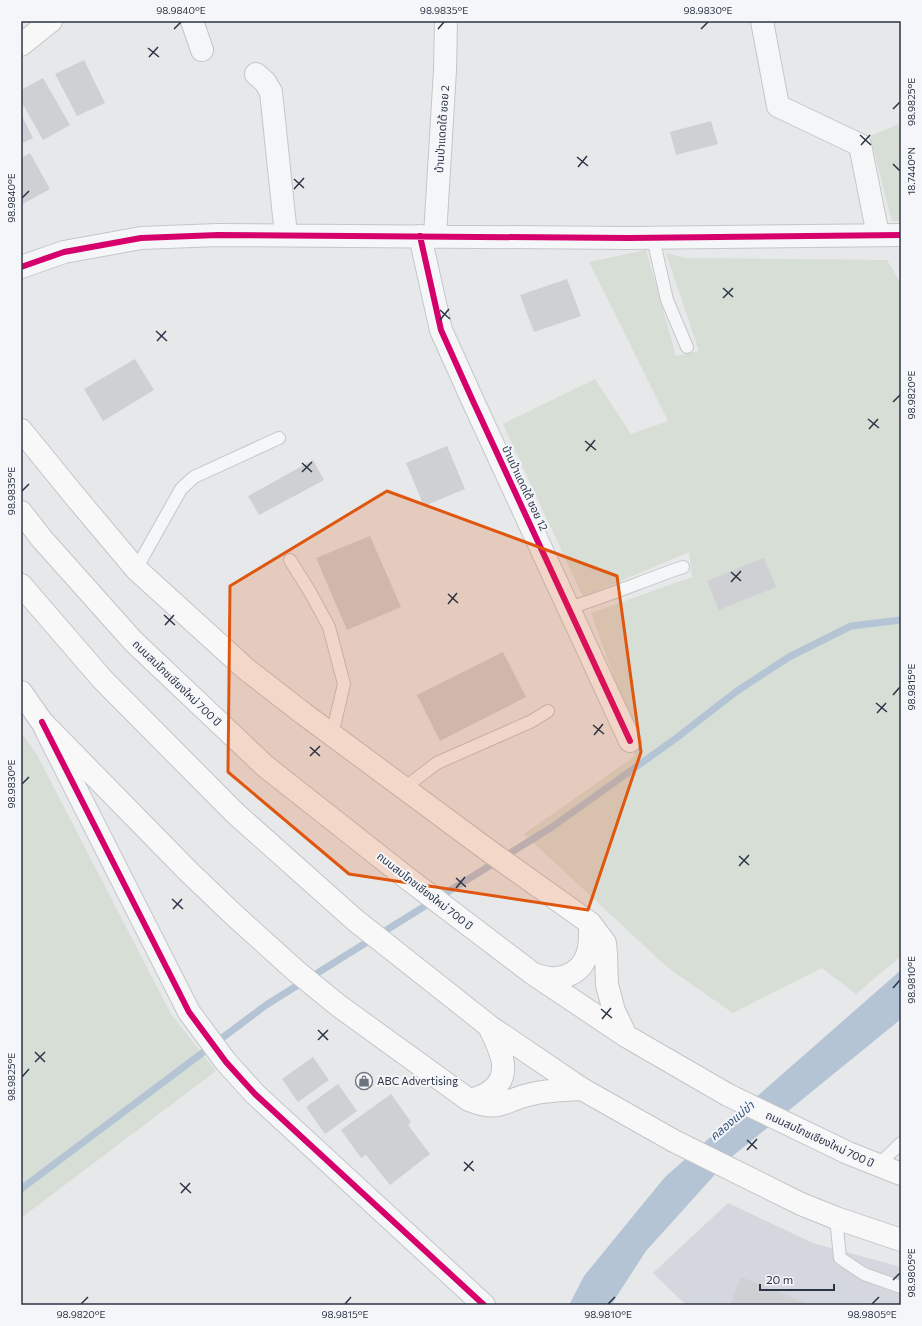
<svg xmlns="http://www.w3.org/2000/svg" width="922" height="1326" font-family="Commissioner,'Noto Sans Thai',sans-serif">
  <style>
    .built { fill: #d4d7dd }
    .green { fill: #d6ded6 }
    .water { fill: #b4c4d5 }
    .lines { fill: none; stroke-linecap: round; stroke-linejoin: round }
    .stream { stroke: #b4c4d5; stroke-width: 7 }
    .building { fill: #ced0d3 }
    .lane-casing { stroke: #c4c6c8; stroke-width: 14 }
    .street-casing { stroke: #c4c6c8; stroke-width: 24 }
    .secondary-casing { stroke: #c4c6c8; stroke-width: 24 }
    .primary-casing { stroke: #c2c5c8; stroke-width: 24 }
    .lane { stroke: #f5f6f7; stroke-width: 12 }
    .street { stroke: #f5f6f7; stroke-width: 22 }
    .secondary { stroke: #f8f8f8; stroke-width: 22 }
    .primary { stroke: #f8f8f8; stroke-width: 22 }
    .cycleway-casing { stroke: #f4f6f9; stroke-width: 8 }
    .cycleway { stroke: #d6006c; stroke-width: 6 }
    .marked { fill: #df570f; fill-opacity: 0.2; stroke: #df570f; stroke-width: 3; stroke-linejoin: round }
    .ticks { fill: none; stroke: #2b3445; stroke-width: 1.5 }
    .labels { text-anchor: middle; stroke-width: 4; stroke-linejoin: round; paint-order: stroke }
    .street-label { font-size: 11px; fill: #2b3445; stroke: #f4f6f9 }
    .poi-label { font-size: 11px; fill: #2b3445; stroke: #f4f6f9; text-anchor: start }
    .water-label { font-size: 12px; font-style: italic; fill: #34527a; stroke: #f4f6f9 }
    .neatline { fill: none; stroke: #2b3445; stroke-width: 1.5 }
    .ticks-label { font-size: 10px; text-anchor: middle; fill: #2b3445 }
  </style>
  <rect width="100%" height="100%" fill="#e6e8ea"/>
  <path class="built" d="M 728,1203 L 813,1243 L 901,1267 L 901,1305 L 686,1305 L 653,1273 Z"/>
  <path class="green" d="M 901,123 L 901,221 L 892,221 L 870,136 Z
    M 646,250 L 676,356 L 699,351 L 666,253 L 686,258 L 887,260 L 901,284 L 901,956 L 856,994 L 822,968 L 733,1013 L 668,968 L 524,834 L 635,756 L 611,669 L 591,613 L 692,577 L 689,552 L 583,597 L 503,424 L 595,379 L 631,434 L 668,421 L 589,262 Z
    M 21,732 L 37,755 L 171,1014 L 216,1071 L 21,1218 Z"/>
  <path class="water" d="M 901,970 L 901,1019 L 729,1159 L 646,1251 L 611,1305 L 569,1305 L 584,1276 L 665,1177 Z"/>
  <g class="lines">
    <path class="stream" d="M 21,1189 L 266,1005 L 552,827 L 675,739 L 737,691 L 789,657 L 851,626 L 901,620"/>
  </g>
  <path class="building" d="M 84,60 L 105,103 L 77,116 L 55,74 Z
    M 43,78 L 70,125 L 43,140 L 21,101 L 21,90 Z
    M 21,114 L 33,138 L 21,144 Z
    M 711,121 L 718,144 L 676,155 L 670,132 Z
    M 30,153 L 50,189 L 21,205 L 21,158 Z
    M 567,279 L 581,316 L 534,332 L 520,295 Z
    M 135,359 L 154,390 L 103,421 L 84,389 Z
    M 447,446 L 465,489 L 424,506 L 406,463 Z
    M 313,460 L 324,480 L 259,515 L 248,496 Z
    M 370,536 L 401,607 L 347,630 L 316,558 Z
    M 764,558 L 776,587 L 719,610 L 707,581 Z
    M 503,652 L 526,697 L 440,741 L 417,695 Z
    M 313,1057 L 329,1080 L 298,1102 L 282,1079 Z
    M 338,1084 L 357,1111 L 325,1134 L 306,1107 Z
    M 391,1094 L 411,1122 L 408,1125 L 430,1154 L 390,1185 L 366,1155 L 361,1158 L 341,1130 Z
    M 741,1277 L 811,1305 L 730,1305 Z"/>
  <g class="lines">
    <g class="lane-casing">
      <path id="lane" d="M 653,238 L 667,300 L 687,347
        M 290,560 L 310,592 L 329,627 L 344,684 L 332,735
        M 136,569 L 181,489 L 194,477 L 279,438
        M 569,608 C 608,596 645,580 683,567
        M 404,788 L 437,763 L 532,721 L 548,711
        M 878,1165 L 901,1143
        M 836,1218 L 840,1258 L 864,1274 L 901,1287"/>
    </g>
    <g class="street-casing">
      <path id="street" d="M 192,21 L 202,50
        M 762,21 L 778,106 L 860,145 L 878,235
        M 256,74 L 265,82 L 271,92 L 286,235
        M 420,236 L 441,330 L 472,399 L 630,741
        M 435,236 L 445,70 L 446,21
        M 21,267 L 64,252 L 141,238 L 218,235 L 629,238 L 901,235
        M 45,728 L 189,1012 L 226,1062 L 255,1094 L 484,1305"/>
    </g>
    <g class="secondary-casing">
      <path id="secondary" d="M 21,45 L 51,21"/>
    </g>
    <g class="primary-casing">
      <path id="primary" d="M 21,430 L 78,500 L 136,569 L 246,669 L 304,714 L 489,851 L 590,923 L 605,943 L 606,954 L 607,985 L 610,996 L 614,1011 L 626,1036
        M 21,512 L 42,539 L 133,641 L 265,766 L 407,878 L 532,973 L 626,1036 L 728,1095 L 848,1153 L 901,1174
        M 21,585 L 103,680 L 235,813 L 355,920 L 489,1026 L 582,1089 L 674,1141 L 801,1204 L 836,1218 L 901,1240
        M 21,692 L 42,722 L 189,872 L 234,915 L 296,971 L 339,1006 L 469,1100 C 502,1113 502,1100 532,1094 C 548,1090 565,1090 582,1089
        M 537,975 C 556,983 580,976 587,955 C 591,945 590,934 590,923
        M 469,1100 C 488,1096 505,1086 503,1064 C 502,1051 494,1038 489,1026"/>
    </g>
    <use href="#lane" class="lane"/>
    <use href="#street" class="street"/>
    <use href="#secondary" class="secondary"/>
    <use href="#primary" class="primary"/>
    <g class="cycleway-casing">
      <path id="cycleway" d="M 420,236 L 441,330 L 472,399 L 630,741
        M 21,267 L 64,252 L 141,238 L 218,235 L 629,238 L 901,235
        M 42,722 L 189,1012 L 226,1062 L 255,1094 L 484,1305"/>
    </g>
    <use href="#cycleway" class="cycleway"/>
  </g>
  <path class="marked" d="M 387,491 L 617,576 L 641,752 L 588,910 L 349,874 L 228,772 L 230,586 Z"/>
  <path class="ticks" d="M 174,29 L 181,22M 438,29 L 444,22M 701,29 L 708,22M 148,48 L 159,57M 149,57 L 158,47M 893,109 L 900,102M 860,135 L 871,145M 861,145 L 870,135M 577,157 L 588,166M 893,164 L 900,171M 578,167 L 587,156M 294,179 L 304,188M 294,189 L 304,178M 22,198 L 29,191M 723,288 L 733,297M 723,298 L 733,288M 440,310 L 450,319M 440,320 L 449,309M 156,331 L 167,341M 157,341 L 166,331M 893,402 L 900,395M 868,419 L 879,428M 869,429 L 878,419M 585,441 L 596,450M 586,451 L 595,440M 302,463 L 312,472M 302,472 L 312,462M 22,491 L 29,484M 731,572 L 741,581M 731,582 L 741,571M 448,594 L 458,603M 448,604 L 457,593M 164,615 L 175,625M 165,625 L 174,615M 893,695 L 900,687M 876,703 L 887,712M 877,713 L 886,703M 593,725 L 604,734M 594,735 L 603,724M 310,747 L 320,756M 310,756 L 320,746M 22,784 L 29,777M 739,856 L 749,865M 739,866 L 749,855M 456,878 L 466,887M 456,888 L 465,877M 172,899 L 183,909M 173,909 L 182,899M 893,988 L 900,980M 601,1009 L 612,1018M 602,1019 L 611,1008M 318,1030 L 328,1040M 318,1040 L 328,1030M 35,1052 L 45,1062M 35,1062 L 45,1052M 22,1077 L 29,1069M 747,1140 L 757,1149M 747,1150 L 757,1139M 464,1162 L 474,1171M 464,1171 L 473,1161M 180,1183 L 191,1193M 181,1193 L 190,1183M 893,1280 L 900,1273M 81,1304 L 88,1297M 345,1304 L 351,1297M 608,1304 L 615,1297M 872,1304 L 879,1297"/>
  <defs>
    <g id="shop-ring" transform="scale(0.9)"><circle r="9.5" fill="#f4f6f9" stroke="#6c737f" stroke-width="1.5"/><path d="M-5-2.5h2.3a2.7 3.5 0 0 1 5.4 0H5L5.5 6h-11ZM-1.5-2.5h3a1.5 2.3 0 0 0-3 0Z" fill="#6c737f"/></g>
  </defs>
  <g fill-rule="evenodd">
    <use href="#shop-ring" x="364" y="1081"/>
  </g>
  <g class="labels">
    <g class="street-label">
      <text transform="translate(442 129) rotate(-86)" y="4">บ้านป่าแดดใต้ ซอย 2</text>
      <text transform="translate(525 488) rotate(65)" y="4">บ้านป่าแดดใต้ ซอย 12</text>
      <text transform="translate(177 683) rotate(44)" y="4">ถนนสมโภชเชียงใหม่ 700 ปี</text>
      <text transform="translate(425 891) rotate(38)" y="4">ถนนสมโภชเชียงใหม่ 700 ปี</text>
      <text transform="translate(820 1139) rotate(25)" y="4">ถนนสมโภชเชียงใหม่ 700 ปี</text>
    </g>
    <g class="poi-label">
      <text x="377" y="1085">ABC Advertising</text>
    </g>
    <g class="water-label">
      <text transform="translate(732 1121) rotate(-40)" y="4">คลองแม่ข่า</text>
    </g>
  </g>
  <rect width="922" height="1326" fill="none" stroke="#f4f6f9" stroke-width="44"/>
  <path d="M760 1284v6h74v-6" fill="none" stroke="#2b3445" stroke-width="2"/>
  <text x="766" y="1284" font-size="12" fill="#2b3445" stroke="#f4f6f9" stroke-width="3" paint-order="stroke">20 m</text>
  <rect x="22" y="22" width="878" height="1282" class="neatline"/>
  <g class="ticks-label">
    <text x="181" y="14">98.9840°E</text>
    <text x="444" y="14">98.9835°E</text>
    <text x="708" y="14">98.9830°E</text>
    <text transform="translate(911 102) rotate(-90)" y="4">98.9825°E</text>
    <text transform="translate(911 171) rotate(-90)" y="4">18.7440°N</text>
    <text transform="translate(11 198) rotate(-90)" y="4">98.9840°E</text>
    <text transform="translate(911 395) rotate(-90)" y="4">98.9820°E</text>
    <text transform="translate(11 491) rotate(-90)" y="4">98.9835°E</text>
    <text transform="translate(911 687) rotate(-90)" y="4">98.9815°E</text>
    <text transform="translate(11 784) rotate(-90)" y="4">98.9830°E</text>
    <text transform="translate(911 980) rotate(-90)" y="4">98.9810°E</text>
    <text transform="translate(11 1077) rotate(-90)" y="4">98.9825°E</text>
    <text transform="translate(911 1273) rotate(-90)" y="4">98.9805°E</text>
    <text x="81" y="1318">98.9820°E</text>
    <text x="345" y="1318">98.9815°E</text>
    <text x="608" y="1318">98.9810°E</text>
    <text x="872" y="1318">98.9805°E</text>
  </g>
</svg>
